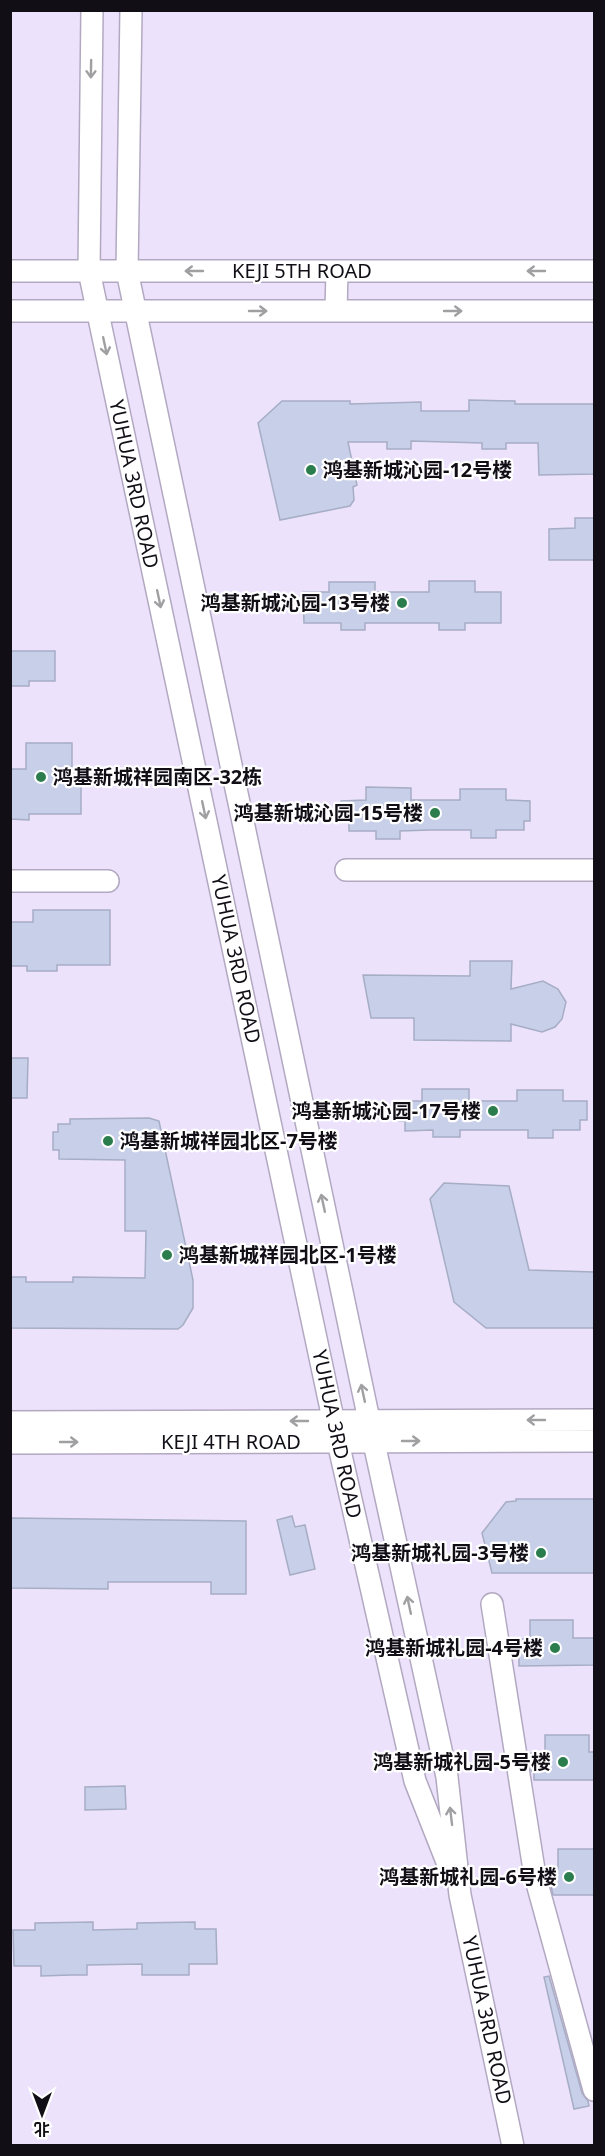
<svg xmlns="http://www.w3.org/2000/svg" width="605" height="2156" font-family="'Noto Sans','Noto Sans SC',sans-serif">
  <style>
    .building { fill: #c8cfe8; stroke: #a6adc5; stroke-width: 1.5 }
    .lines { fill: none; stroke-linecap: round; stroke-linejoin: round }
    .minor-casing { stroke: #b2a9c1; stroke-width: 24 }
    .minor { stroke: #fff; stroke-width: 21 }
    .oneway { stroke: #a09fa2 }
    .poi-dot { fill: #2c7d4e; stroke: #fff; stroke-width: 2 }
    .labels { text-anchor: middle; stroke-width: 4.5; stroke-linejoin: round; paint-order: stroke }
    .street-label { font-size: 20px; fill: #110e16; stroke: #fff }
    .poi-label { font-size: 20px; font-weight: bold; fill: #110e16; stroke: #fff; text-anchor: end }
  </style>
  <rect width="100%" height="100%" fill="#ece2fc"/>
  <path class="building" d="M 469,400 L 515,401 L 515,404 L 594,404 L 594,474 L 539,475 L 538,443 L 506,443 L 506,449 L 482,449 L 482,443 L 411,441 L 411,449 L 387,449 L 387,442 L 348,442 L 357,485 L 353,487 L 354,500 L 350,506 L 280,520 L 258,423 L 282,401 L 350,401 L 350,404 L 421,402 L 421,411 L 469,411 Z
    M 575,518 L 594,518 L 594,560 L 549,560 L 549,529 L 575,528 Z
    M 429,581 L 475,581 L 475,592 L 501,592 L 501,623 L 465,623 L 465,630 L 439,630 L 439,623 L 365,623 L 365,630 L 341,630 L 341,623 L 304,623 L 303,592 L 329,592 L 329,582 L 375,582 L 375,592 L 429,592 Z
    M 10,651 L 55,651 L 55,681 L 29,681 L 29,686 L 10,686 Z
    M 26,743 L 72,743 L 72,784 L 81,784 L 81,814 L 29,814 L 29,820 L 10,819 L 10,769 L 26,769 Z
    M 366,787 L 411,788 L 411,800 L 460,800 L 460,789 L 506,789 L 506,800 L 530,801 L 530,821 L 524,821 L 524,830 L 496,830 L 496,838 L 471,838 L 471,830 L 430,830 L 400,831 L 400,839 L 376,839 L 376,831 L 349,831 L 349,822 L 341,822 L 341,801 L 366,800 Z
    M 33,910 L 110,910 L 110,965 L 57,965 L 57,971 L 27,971 L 27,966 L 10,966 L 10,922 L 33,922 Z
    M 470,961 L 512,961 L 511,989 L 543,981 L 558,989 L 566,1002 L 562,1019 L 555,1027 L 542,1032 L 511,1024 L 511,1041 L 414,1040 L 414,1018 L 371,1018 L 363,975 L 470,976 Z
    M 10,1058 L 28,1058 L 27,1098 L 11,1098 Z
    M 422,1089 L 469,1089 L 469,1101 L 517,1101 L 517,1090 L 563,1090 L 563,1101 L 587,1101 L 587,1120 L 580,1120 L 580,1130 L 553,1130 L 553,1138 L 528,1138 L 528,1130 L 460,1130 L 460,1137 L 433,1137 L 433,1130 L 405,1131 L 405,1121 L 399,1121 L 399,1101 L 422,1101 Z
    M 149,1118 L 159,1121 L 160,1126 L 193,1280 L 193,1308 L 183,1325 L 178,1329 L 10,1328 L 10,1277 L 26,1277 L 26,1282 L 73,1282 L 73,1277 L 145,1278 L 146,1231 L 125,1231 L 125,1160 L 59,1159 L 59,1150 L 53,1150 L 53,1132 L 58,1132 L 58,1124 L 70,1124 L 70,1119 Z
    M 444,1183 L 509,1186 L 529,1270 L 594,1272 L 594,1328 L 486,1328 L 454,1302 L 430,1199 Z
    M 516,1499 L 594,1499 L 594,1573 L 492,1573 L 482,1533 L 506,1502 L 516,1501 Z
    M 292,1516 L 295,1527 L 305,1525 L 315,1569 L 290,1575 L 277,1520 Z
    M 10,1518 L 246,1521 L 246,1594 L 211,1594 L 211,1582 L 108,1582 L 108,1589 L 10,1588 Z
    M 530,1620 L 573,1620 L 573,1638 L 594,1638 L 594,1665 L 519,1666 L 519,1657 L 516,1657 L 515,1639 L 530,1639 Z
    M 545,1735 L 589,1735 L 589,1752 L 594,1752 L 594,1780 L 534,1780 L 534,1771 L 531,1771 L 531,1753 L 545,1753 Z
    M 125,1786 L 126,1809 L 85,1810 L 85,1787 Z
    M 558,1849 L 594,1849 L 594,1895 L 553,1895 L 547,1868 L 558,1868 Z
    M 93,1922 L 93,1930 L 137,1929 L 137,1923 L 195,1922 L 195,1929 L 216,1929 L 217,1964 L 189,1964 L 189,1975 L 142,1975 L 142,1964 L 87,1965 L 87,1975 L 71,1975 L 41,1976 L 41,1966 L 14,1966 L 13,1930 L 35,1930 L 35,1923 Z
    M 549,1976 L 582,2093 L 588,2101 L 589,2106 L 574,2109 L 544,1977 Z"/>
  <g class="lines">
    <g class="minor-casing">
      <path id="minor" d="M 92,10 L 89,271 L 338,1442 L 415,1781 L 449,1867
        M 131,10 L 127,271 L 369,1420 L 447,1777 L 460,1895 L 513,2146
        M 10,271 L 594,271
        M 10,311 L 594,311
        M 336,311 L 337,271
        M 346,870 L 594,870
        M 10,881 L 108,881
        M 10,1422 L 594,1420
        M 10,1443 L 594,1441
        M 492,1604 L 535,1876 L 594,2090"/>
    </g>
    <use href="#minor" class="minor"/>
  </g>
  <defs><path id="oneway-shaft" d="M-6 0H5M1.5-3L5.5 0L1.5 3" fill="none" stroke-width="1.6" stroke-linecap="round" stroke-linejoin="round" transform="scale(1.5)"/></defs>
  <g class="oneway">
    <use href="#oneway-shaft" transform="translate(91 69) rotate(91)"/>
    <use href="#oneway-shaft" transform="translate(194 271) rotate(180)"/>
    <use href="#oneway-shaft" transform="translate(536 271) rotate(180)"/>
    <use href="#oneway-shaft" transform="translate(258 311)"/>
    <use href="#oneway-shaft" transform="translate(453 311)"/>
    <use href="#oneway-shaft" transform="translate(105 346) rotate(78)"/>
    <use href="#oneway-shaft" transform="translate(159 599) rotate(78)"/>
    <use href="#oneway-shaft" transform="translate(204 810) rotate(78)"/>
    <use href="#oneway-shaft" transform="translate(323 1203) rotate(-102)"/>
    <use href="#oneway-shaft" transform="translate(363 1393) rotate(-102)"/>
    <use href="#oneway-shaft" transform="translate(536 1420) rotate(180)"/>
    <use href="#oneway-shaft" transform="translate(299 1421) rotate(180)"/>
    <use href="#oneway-shaft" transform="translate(411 1441)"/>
    <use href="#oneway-shaft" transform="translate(69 1442)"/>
    <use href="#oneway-shaft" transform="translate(409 1605) rotate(-102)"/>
    <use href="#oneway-shaft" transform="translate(451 1816) rotate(-97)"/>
  </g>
  <g class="poi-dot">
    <circle cx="311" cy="470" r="6"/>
    <circle cx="402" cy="603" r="6"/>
    <circle cx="41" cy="777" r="6"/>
    <circle cx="435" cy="813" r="6"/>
    <circle cx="493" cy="1111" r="6"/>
    <circle cx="108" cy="1141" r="6"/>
    <circle cx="167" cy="1255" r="6"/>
    <circle cx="541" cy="1553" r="6"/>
    <circle cx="555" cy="1648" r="6"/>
    <circle cx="563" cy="1762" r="6"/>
    <circle cx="569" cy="1877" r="6"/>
  </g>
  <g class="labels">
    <g class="street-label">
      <text x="302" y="278">KEJI 5TH ROAD</text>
      <text transform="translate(134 484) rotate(78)" y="7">YUHUA 3RD ROAD</text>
      <text transform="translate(236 959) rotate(78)" y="7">YUHUA 3RD ROAD</text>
      <text transform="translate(337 1434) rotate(78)" y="7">YUHUA 3RD ROAD</text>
      <text x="231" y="1449">KEJI 4TH ROAD</text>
      <text transform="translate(487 2020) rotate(78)" y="7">YUHUA 3RD ROAD</text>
    </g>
    <g class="poi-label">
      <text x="323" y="477" text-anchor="start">鸿基新城沁园-12号楼</text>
      <text x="390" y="610">鸿基新城沁园-13号楼</text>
      <text x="53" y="784" text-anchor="start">鸿基新城祥园南区-32栋</text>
      <text x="423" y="820">鸿基新城沁园-15号楼</text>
      <text x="481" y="1118">鸿基新城沁园-17号楼</text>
      <text x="120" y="1148" text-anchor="start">鸿基新城祥园北区-7号楼</text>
      <text x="179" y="1262" text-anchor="start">鸿基新城祥园北区-1号楼</text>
      <text x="529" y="1560">鸿基新城礼园-3号楼</text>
      <text x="543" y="1655">鸿基新城礼园-4号楼</text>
      <text x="551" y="1769">鸿基新城礼园-5号楼</text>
      <text x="557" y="1884">鸿基新城礼园-6号楼</text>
    </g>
  </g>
  <rect width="605" height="2156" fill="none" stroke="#110e16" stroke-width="24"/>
  <g transform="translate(42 2114) rotate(180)" stroke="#ffffff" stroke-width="4.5" paint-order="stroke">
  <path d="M0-4.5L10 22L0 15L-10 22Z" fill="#110e16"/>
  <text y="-9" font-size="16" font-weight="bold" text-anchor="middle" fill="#110e16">北</text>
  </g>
</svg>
